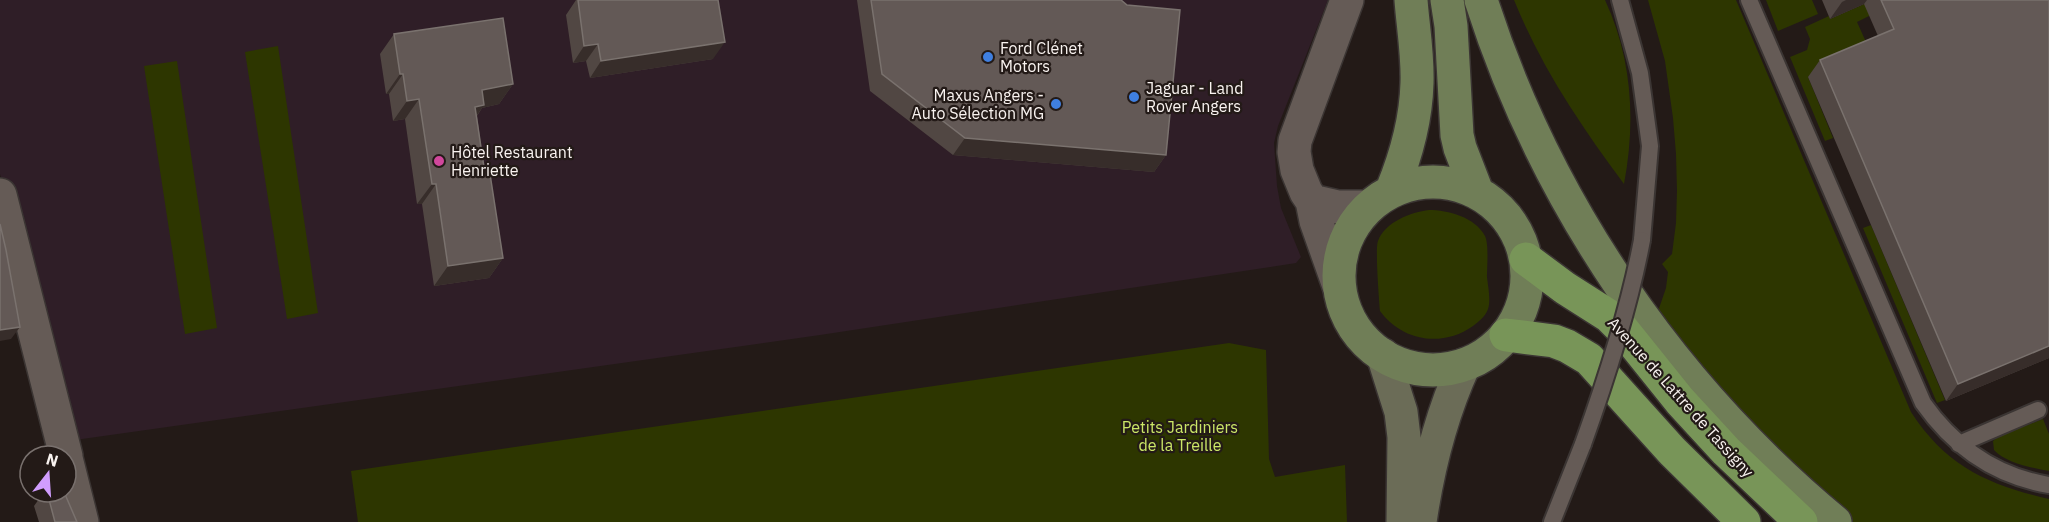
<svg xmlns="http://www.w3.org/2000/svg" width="2049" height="522" font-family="'IBM Plex Sans',sans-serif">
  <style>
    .commercial { fill: #2f1e27 }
    .green { fill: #2d3600 }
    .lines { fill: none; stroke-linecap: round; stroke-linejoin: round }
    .lane-casing { stroke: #3b3533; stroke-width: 20 }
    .street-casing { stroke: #3b3533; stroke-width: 36 }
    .secondary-casing { stroke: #3b3533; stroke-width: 36 }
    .primary-casing { stroke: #3b3533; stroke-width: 36 }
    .highway-casing { stroke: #3b3533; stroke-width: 36 }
    .lane { stroke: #655b56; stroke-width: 16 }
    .street { stroke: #655b56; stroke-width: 33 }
    .secondary { stroke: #6b6c57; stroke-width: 33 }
    .primary { stroke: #707e57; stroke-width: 33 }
    .highway { stroke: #789558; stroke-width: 33 }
    .lane-bridge-casing { stroke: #3b3533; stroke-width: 20; stroke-linecap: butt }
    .lane-bridge { stroke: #655b56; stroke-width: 16 }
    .wall { fill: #514743 }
    .shaded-wall { fill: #372d2a }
    .building { fill: #635956; stroke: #7a726e; stroke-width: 1.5 }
    .shop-dot { fill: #3f7fe0; stroke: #231a17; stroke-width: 2 }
    .hotel-dot { fill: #d1479c; stroke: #231a17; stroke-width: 2 }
    .labels { text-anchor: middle; stroke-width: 4.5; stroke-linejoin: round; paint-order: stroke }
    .poi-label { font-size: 16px; fill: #f9f3f0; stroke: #231a17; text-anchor: start }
    .street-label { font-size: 16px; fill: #f9f3f0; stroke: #231a17 }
    .park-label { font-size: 16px; fill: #cbe667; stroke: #231a17 }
  </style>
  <rect width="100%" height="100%" fill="#231a17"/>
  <path class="commercial" d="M 0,0 L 1328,0 L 1278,126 L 1274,143 L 1277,186 L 1281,208 L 1301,257 L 1296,263 L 820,335 L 75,440 L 0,174 Z"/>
  <path class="green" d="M 1514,0 L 1605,0 C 1632,58 1636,121 1624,184 C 1581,126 1541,67 1514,0 Z
    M 1648,0 L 1736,0 L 1911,412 C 1946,466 1988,485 2049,499 L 2049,522 L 1853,522 L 1809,486 L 1654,323 L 1666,288 L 1668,272 L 1662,264 L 1672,254 L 1676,223 L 1677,191 L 1676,154 L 1673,118 L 1665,61 Z
    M 1766,0 L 1812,0 L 1818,14 L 1778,31 Z
    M 1869,2 L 1869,16 L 1857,22 L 1866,42 L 1808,77 L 1833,138 L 1825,141 L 1790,57 L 1807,50 L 1810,39 L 1805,27 L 1829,16 L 1830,19 Z
    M 278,46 L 318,313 L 287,319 L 245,52 Z
    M 177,61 L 217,328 L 185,334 L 144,66 Z
    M 1429,210 C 1448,210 1475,217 1485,236 C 1489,244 1487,267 1487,277 C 1488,286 1491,301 1488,309 C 1486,316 1478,322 1473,326 C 1442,348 1402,341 1380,311 C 1379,299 1375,248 1378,241 C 1385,222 1411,212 1429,210 Z
    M 1871,225 L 1945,400 L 1937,403 L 1863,228 Z
    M 1229,343 L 1266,350 L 1269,459 L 1275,477 L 1345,465 L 1347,522 L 358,522 L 351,471 Z
    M 2043,419 L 2049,434 L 2049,471 C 2032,468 2006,463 1994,450 L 1993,441 L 1999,436 Z"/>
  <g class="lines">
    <g class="lane-casing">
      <path id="lane" d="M 1620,0 L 1640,73 L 1650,146 L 1642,240
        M 1749,0 L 1923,403 C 1954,447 1995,476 2049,485
        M 1959,444 L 2038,410
        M 1552,522 L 1583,444"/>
    </g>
    <g class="street-casing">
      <path id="street" d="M 0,195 L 66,456
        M 1312,201 L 1338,207 L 1367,207
        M 1339,286 L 1316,221 L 1312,201 L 1306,192 L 1297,170 L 1294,152 L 1295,141 L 1347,0
        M 66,458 L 82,522"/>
    </g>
    <g class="secondary-casing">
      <path id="secondary" d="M 1383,355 L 1401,412 L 1404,437 L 1403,522
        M 1420,522 C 1428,467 1441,415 1464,365"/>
    </g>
    <g class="primary-casing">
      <path id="primary" d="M 1447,0 L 1451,26 L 1457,135 L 1460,148 L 1477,192
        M 1481,0 C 1546,203 1671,386 1835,522
        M1339 276a94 94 0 1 1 188 0a94 94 0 1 1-188 0Z
        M 1392,190 C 1406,156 1416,120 1417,83 C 1418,55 1413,27 1411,0"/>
    </g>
    <g class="highway-casing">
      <path id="highway" d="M 1526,259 L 1565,288 L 1609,316 L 1623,330 L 1680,401 L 1726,451 L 1801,522
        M 1506,335 L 1554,341 L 1567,346 L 1589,359 L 1672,451 L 1744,522"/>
    </g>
    <use href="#lane" class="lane"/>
    <use href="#street" class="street"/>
    <use href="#secondary" class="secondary"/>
    <use href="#primary" class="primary"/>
    <use href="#highway" class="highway"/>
    <g class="lane-bridge-casing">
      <path id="lane-bridge" d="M 1583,444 C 1607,377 1629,309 1642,240"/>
    </g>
    <use href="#lane-bridge" class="lane-bridge"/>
  </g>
  <path class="wall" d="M 576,0 L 718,0 L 713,59 L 590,78 L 586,61 L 573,63 L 566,15 Z
    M 857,0 L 1121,0 L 1166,155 L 1154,172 L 953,155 L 870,91 Z
    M 1822,0 L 2049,0 L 2049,358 L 1946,401 L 1808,77 L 1820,60 L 1878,36 L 1864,4 L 1830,19 Z
    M 394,34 L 513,84 L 499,104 L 482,108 L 477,116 L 485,174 L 503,258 L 489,278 L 434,286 L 422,204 L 417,204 L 405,119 L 393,121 L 389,94 L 386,94 L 380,54 Z
    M 44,492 L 64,492 L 77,522 L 39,522 L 34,506 Z"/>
  <path class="shaded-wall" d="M 1846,0 L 1867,0 L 1864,4 L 1830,19 L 1842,2 Z
    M 725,42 L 713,59 L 590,78 L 601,61 Z
    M 598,44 L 586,61 L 573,63 L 584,46 Z
    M 400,74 L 403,74 L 389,94 L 386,94 Z
    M 513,84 L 499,104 L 482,108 L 470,125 L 461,127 L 482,90 Z
    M 419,99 L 405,119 L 393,121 L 407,101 Z
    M 965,138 L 1166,155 L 1154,172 L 953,155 Z
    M 432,184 L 436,184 L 422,204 L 417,204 Z
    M 503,258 L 489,278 L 434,286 L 448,266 Z
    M 20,327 L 11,339 L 0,341 L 0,330 Z
    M 2049,346 L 2049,358 L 1946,401 L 1958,384 Z"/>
  <path class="building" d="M 578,0 L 718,0 L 725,42 L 601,61 L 598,44 L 584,46 Z
    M 871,0 L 1121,0 L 1127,5 L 1180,10 L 1166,155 L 965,138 L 882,74 Z
    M 1881,0 L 2049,0 L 2049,346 L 1958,384 L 1820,60 L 1894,29 Z
    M 503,18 L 513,84 L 482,90 L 484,105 L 475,107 L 485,174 L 490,174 L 503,258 L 448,266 L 436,184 L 432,184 L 419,99 L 407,101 L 403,74 L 400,74 L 394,34 Z
    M 0,224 L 6,250 L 20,327 L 0,330 Z
    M 47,492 L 64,492 L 77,522 L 55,522 Z"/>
  <g class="shop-dot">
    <circle cx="988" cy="57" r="6"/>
    <circle cx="1134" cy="97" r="6"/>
    <circle cx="1056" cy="104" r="6"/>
  </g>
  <circle class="hotel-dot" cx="439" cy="161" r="6"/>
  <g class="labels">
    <g class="poi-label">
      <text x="1000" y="54">Ford Clénet<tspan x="1000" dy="18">Motors</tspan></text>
      <text x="1146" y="94">Jaguar - Land<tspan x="1146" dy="18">Rover Angers</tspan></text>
      <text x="1044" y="101" text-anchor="end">Maxus Angers -<tspan x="1044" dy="18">Auto Sélection MG</tspan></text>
      <text x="451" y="158">Hôtel Restaurant<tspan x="451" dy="18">Henriette</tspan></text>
    </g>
    <g class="street-label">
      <text transform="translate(1681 397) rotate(48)" y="6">Avenue de Lattre de Tassigny</text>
    </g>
    <g class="park-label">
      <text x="1180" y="433">Petits Jardiniers<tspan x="1180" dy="18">de la Treille</tspan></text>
    </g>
  </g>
  <g transform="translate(48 474) rotate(17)"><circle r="28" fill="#231a17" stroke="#79716e" stroke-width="1.5"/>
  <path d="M0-4.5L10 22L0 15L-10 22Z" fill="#d09dfe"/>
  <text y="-9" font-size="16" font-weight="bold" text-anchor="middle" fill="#f9f3f0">N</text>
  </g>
</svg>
